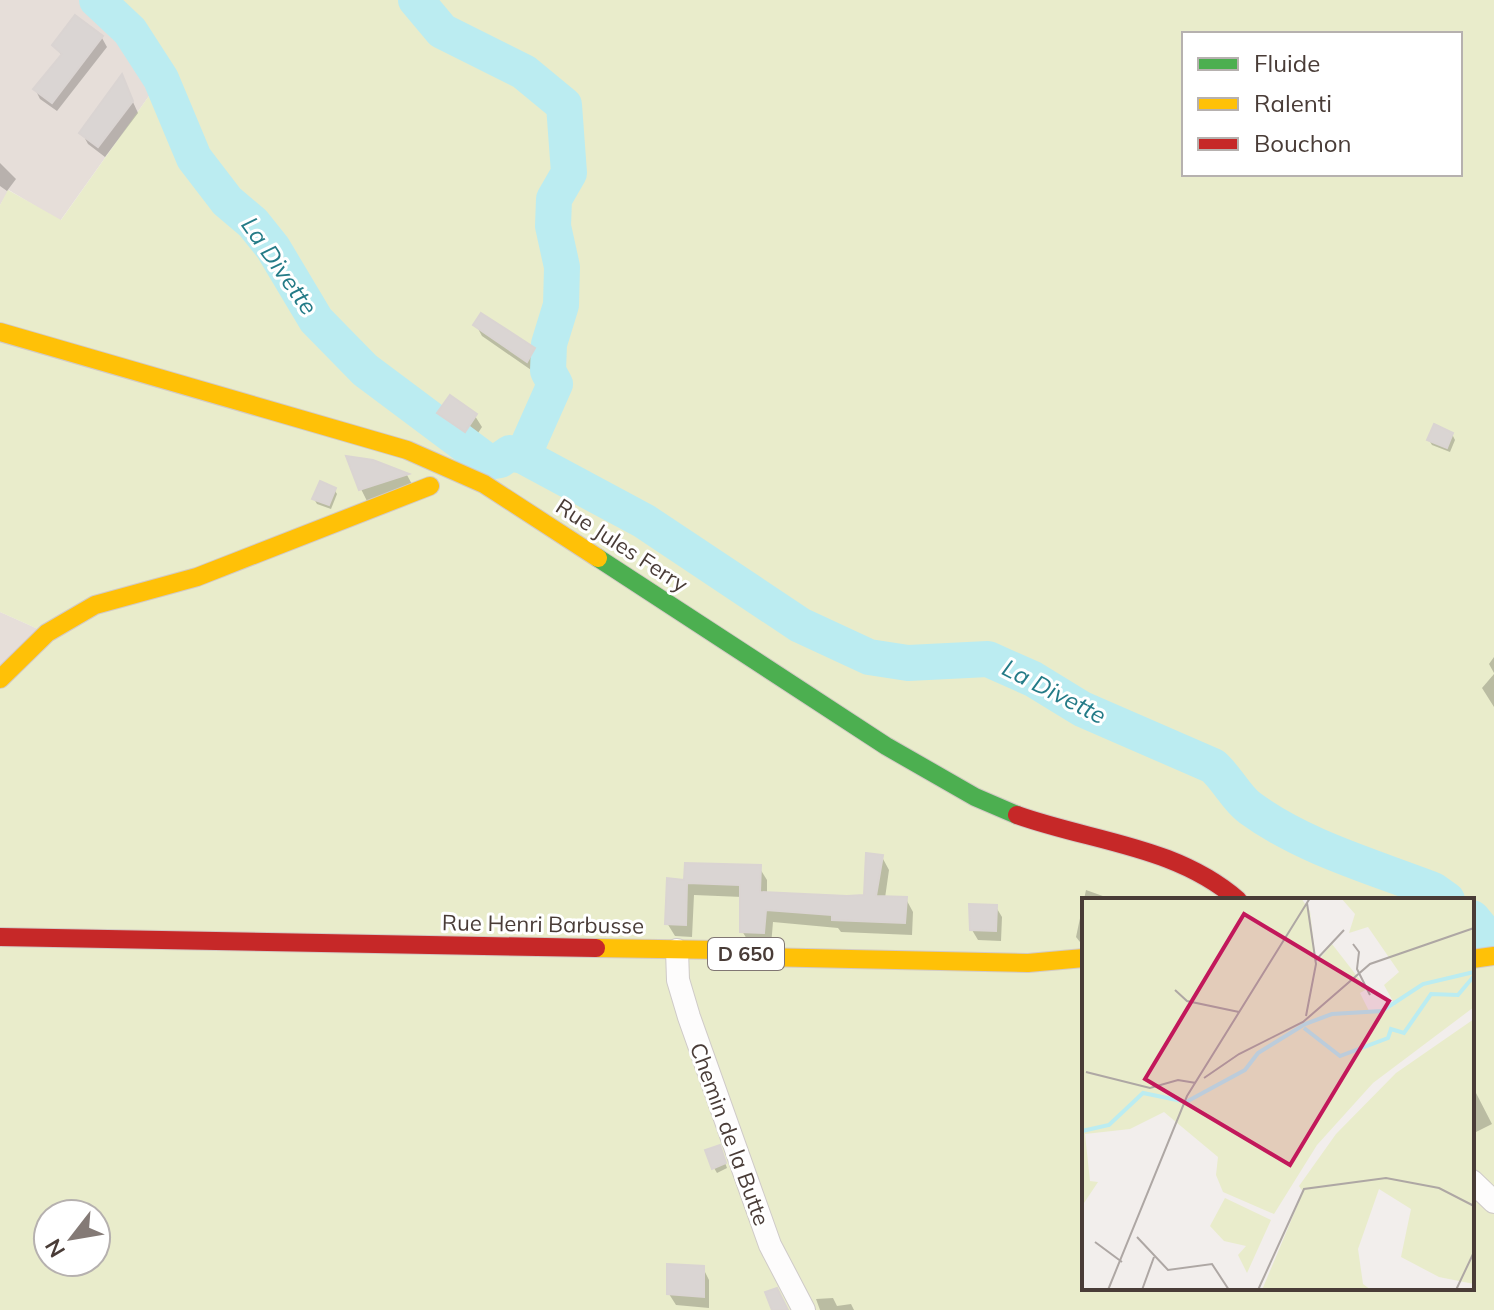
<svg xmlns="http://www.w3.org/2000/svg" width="1494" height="1310" font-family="Mulish,sans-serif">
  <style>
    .residential { fill: #e6ded9 }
    .green { fill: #e9eccb; fill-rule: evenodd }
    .shadow { fill: #0003 }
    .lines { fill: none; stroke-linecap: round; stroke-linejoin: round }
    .river { stroke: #bbecf1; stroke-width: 36 }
    .building { fill: #dad5d3; stroke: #dad4d2; stroke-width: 2 }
    .street-casing { stroke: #cfcac8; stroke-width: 24 }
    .fast-casing { stroke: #d3cac4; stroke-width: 20 }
    .slow-casing { stroke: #d3cac4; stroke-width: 20 }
    .jam-casing { stroke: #d3cac4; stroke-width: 20 }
    .street { stroke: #fdfcfc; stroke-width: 22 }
    .fast { stroke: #4caf50; stroke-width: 18 }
    .slow { stroke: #ffc107; stroke-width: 18 }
    .jam { stroke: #c62828; stroke-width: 18 }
    .labels { text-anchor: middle; stroke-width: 6; stroke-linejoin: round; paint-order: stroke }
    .shield { fill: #fff; stroke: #807673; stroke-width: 2 }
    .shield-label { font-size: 20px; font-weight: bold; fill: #493c37 }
    .street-label { font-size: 22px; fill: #493c37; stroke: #fff }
    .water-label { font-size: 24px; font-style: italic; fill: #247b87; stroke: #fff }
    .inset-river { fill: none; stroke: #bbecf1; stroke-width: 4 }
    .inset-road { fill: none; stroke: #aea7a4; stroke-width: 2 }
    .view { fill: #c2185b; fill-opacity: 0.15; stroke: #c2185b; stroke-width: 4 }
    .inset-edge { fill: none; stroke: #493c37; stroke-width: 4 }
  </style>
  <rect width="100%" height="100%" fill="#f2eeec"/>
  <path class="residential" d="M 0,0 L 97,0 L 130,31 L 161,79 L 60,221 L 9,190 L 0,205 Z
    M 0,612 L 47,633 L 0,679 Z"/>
  <path class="green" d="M 97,0 L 1494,0 L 1494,1310 L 0,1310 L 0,679 L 47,633 L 0,612 L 0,205 L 8,190 L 61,220 L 161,79 L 130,31 ZM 1184,34 L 1460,34 L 1460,174 L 1184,174 ZM 1084,900 L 1472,900 L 1472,1288 L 1084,1288 ZM 48,1214 L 96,1214 L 96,1262 L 48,1262 Z"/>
  <path class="shadow" d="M 75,18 L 102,38 L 107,47 L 57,111 L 40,99 L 35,89 L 63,57 L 54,45 Z
    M 122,78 L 138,113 L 105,157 L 88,144 L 82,133 Z
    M 0,163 L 16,179 L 7,191 L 0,186 Z
    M 476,325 L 534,350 L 540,361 L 534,372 L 482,336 Z
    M 439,413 L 475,416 L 482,427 L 472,442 L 446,424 Z
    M 1452,434 L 1455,440 L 1450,452 L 1432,445 L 1429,440 Z
    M 372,462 L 407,475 L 413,486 L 367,501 L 361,489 Z
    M 334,489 L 337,494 L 331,509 L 317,504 L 314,499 Z
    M 1494,657 L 1494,673 L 1489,664 Z
    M 1494,674 L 1494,707 L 1482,688 Z
    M 882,857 L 889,870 L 885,898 L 906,899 L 913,912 L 912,935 L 841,932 L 838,928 L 773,922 L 771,946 L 750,944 L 742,931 L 742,897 L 694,895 L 692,937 L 675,936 L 667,923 L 685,882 L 759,867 L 767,880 L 767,894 L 866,896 Z
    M 1086,890 L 1114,900 L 1084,900 L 1084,947 L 1076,937 Z
    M 996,907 L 1002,917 L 1001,941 L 978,940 L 972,930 Z
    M 1472,1067 L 1476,1093 L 1492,1124 L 1472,1134 Z
    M 721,1152 L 727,1168 L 717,1173 L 714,1168 Z
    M 703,1268 L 709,1280 L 709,1308 L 676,1305 L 669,1294 Z
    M 833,1298 L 837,1306 L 851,1304 L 854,1310 L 820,1310 L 816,1299 Z"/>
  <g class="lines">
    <path class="river" d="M 97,0 L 130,31 L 161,79 L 194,158 L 227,201 L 253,223 L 273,248 L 316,320 L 365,370 L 488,462 L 500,460 L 510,453 L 523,456 L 644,521 L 800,625 L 869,657 L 908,663 L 988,659 L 1033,679 L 1082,709 L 1213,766 C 1227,778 1236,798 1250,808 C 1303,847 1371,866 1433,890 L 1447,900
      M 416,0 L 442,31 L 524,72 L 564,105 L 569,173 L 554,199 L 553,226 L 562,267 L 561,305 L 549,344 L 548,371 L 555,384 L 523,456
      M 1472,918 L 1483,931 L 1485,940"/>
  </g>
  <path class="building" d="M 75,15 L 103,36 L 52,103 L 33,89 L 62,54 L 52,45 Z
    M 122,74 L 133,101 L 98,147 L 79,133 Z
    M 481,313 L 535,348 L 527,362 L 473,325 Z
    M 450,395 L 477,414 L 465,432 L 437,413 Z
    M 1434,424 L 1453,433 L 1447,448 L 1427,440 Z
    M 346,456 L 373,460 L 409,474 L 359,490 Z
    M 320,481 L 336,488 L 329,505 L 312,499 Z
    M 866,853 L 883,855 L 876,896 L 907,897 L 905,923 L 832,920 L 832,915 L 766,910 L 764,933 L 740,932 L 740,885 L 687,883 L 686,925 L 665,924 L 667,878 L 684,880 L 685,863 L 761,865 L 760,892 L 847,896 L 864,895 Z
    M 969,904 L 997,905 L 996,931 L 970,930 Z
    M 720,1145 L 726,1163 L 712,1169 L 705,1150 Z
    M 667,1264 L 704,1266 L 704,1297 L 667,1294 Z
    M 777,1288 L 788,1310 L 772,1310 L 765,1292 Z"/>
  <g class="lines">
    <g class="street-casing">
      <path id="street" d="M 677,950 L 678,980 L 689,1017 L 770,1245 L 804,1310
        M 1472,1181 L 1494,1202"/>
    </g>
    <g class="fast-casing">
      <path id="fast" d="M 598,558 L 886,746 L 975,797 L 1017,815"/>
    </g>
    <g class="slow-casing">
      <path id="slow" d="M 0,332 L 407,450 L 484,484 L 598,558
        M 0,679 L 47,633 L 95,605 L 197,577 L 430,486
        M 596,948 L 721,950 L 762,957 L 1028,963 L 1084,958
        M 1472,959 L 1494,956"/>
    </g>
    <g class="jam-casing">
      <path id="jam" d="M 1017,815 C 1093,842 1176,846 1238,900
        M 0,937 L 596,948"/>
    </g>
    <use href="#street" class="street"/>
    <use href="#fast" class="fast"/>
    <use href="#slow" class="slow"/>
    <use href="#jam" class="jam"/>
  </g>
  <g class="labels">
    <rect class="shield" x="708" y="938" width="76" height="32" rx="6"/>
    <g class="shield-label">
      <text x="746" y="961">D 650</text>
    </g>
    <g class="street-label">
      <text transform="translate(622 545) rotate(33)" y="8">Rue Jules Ferry</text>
      <text transform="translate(543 924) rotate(1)" y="8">Rue Henri Barbusse</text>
      <text transform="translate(730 1134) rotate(70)" y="8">Chemin de la Butte</text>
    </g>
    <g class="water-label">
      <text transform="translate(279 266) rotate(55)" y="8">La Divette</text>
      <text transform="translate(1054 692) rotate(27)" y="8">La Divette</text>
    </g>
  </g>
  <g transform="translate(1082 898)">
    <rect width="392" height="392" fill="#f2eeec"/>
    <path d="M 0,0 L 219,0 L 228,13 L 234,65 L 250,46 L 285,91 L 278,95 L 288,115 L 313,107 L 302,87 L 317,74 L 286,29 L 267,35 L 273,16 L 259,0 L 392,0 L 392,109 L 291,185 L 235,247 L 192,316 L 141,294 L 134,277 L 136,259 L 82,214 L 48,231 L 3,236 L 8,283 L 16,284 L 0,308 ZM 392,121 L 392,386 L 357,379 L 319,359 L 329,311 L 297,291 L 276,351 L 281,386 L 289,392 L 180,392 L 221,294 L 217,288 L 254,236 L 314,175 ZM 143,300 L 189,322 L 165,375 L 156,357 L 164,348 L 142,343 L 128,328 Z" fill="#e9eccb"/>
    <path class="inset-river" d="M 222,130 L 258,158 L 306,140 L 309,131 L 322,135 L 349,96 L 376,97 L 392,78M 104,204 L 163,172 L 176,155 L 223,126 L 250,116 L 300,113 L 341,86 L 392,74M 0,233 L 27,227 L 61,195 L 100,203"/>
    <path class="inset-road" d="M 271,46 L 277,54 L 275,71 L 288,97M 233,63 L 262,32M 93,92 L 105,103 L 157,114M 224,118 L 234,66 L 225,5M 4,174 L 68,190 L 96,182 L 114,185M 122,180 L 157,156 L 221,124 L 288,66 L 392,30M 55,339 L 86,372 L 130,366 L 147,392M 13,344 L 40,364M 26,392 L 105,198 L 228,0M 60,392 L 72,359M 176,392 L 222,291 L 304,280 L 357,290 L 392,308M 374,392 L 392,354"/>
    <path class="view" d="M 162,16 L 307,103 L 208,267 L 63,181 Z"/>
    <rect width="392" height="392" class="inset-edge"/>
  </g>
  <rect x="1182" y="32" width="280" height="144" fill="#ffffff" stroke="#b6b1af" stroke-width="2"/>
  <rect x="1198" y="58" width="40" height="12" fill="#4caf50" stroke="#b6b1af" stroke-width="2"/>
  <text x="1254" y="72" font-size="24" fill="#493c37">Fluide</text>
  <rect x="1198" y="98" width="40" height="12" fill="#ffc107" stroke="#b6b1af" stroke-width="2"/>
  <text x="1254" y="112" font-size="24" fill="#493c37">Ralenti</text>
  <rect x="1198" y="138" width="40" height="12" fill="#c62828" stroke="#b6b1af" stroke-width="2"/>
  <text x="1254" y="152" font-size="24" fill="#493c37">Bouchon</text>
  <g transform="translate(72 1238) rotate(239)"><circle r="38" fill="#ffffff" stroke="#b6b1af" stroke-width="2"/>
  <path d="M0-6L14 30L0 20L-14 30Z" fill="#847a76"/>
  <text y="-12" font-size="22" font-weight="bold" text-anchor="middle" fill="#493c37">N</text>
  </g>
</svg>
